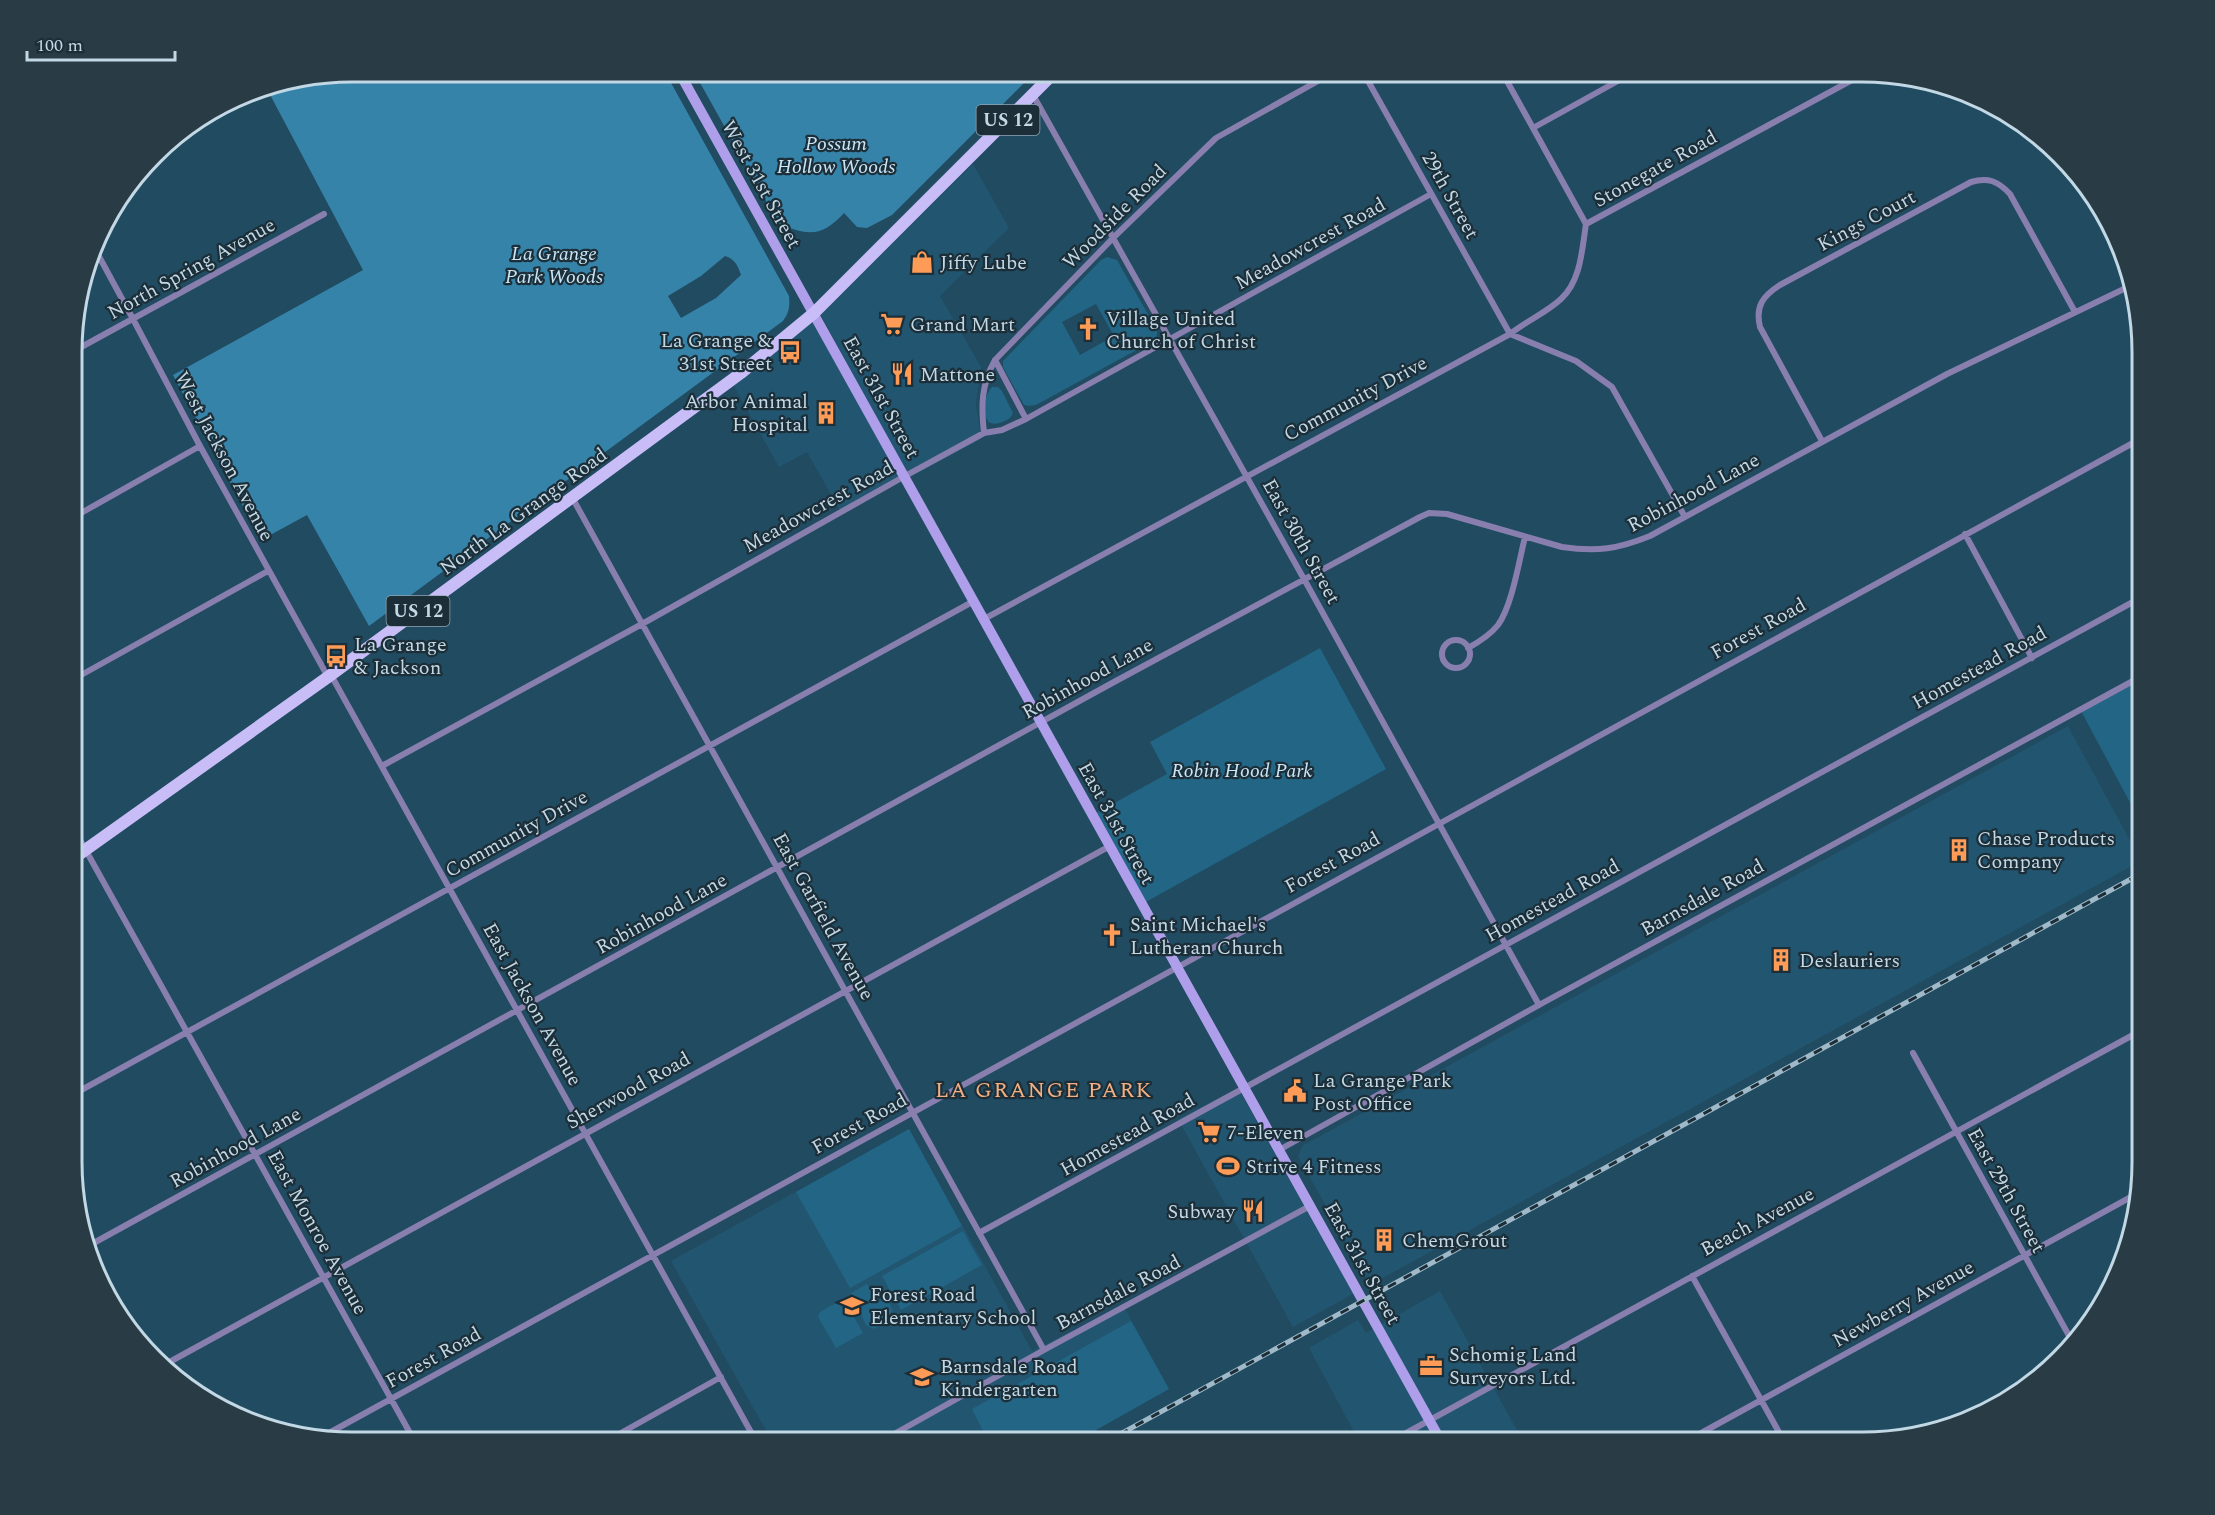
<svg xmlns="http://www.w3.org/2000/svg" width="2215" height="1515" font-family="Spectral,serif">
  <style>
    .built { fill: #225670 }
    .green { fill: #226585; fill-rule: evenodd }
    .forest { fill: #3683aa; fill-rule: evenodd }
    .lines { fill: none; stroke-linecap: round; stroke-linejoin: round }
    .street { stroke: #897faf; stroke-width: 6 }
    .secondary { stroke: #af9eea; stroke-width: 10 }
    .primary { stroke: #c9bdf8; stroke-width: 12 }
    .rail-casing { stroke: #9fb9c8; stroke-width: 5 }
    .rail { stroke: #1c2e38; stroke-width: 3; stroke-dasharray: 9; stroke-linecap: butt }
    .labels { text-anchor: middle; stroke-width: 4.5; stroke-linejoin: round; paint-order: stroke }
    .shield { fill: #1c2e38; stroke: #90a5b1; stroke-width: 1.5 }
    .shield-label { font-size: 18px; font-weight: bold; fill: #c2d8e5 }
    .park-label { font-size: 20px; font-style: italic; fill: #cae6f7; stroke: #1c2e38 }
    .street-label { font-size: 20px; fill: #c2d8e5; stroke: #1c2e38 }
    .poi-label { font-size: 20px; fill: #c2d8e5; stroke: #1c2e38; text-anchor: start }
    .quarter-label { font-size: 22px; letter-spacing: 1.5px; fill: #f4b083; stroke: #1c2e38 }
    .rim { fill: none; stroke: #c2d8e5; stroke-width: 3 }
  </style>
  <rect width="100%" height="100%" fill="#204b61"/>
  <path class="built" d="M 973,164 L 1009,228 L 940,296 L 981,367 L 976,404 L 981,439 L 909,478 L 821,315 Z
    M 813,319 L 903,480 L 842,514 L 807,452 L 779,467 L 734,386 L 761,365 Z
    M 2068,726 L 2141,861 L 1370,1285 L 1298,1156 L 1302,1146 Z
    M 1238,1088 L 1353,1294 L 1293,1327 L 1178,1119 Z
    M 909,1129 L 1032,1351 L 1123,1305 L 1169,1389 L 1073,1443 L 773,1443 L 671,1261 Z
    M 1440,1291 L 1524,1443 L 1360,1443 L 1309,1348 L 1358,1320 L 1366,1333 Z"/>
  <path class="green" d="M 1107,257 L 1117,260 L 1157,330 L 1157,337 L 1153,341 L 1036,405 L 1029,406 L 1024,405 L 1003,367 L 1003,361 L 1101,260 ZM 1096,304 L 1114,336 L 1080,355 L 1062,322 Z
    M 992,387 L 998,387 L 1002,391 L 1013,413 C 1010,419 1008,420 1002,422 C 979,432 982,396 992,387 Z
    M 1320,648 L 1386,769 L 1144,903 L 1096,813 L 1167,774 L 1150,742 Z
    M 2142,679 L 2142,825 L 2081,711 Z
    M 909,1129 L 962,1226 L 850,1288 L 796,1192 Z
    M 963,1231 L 982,1265 L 901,1310 L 882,1276 Z
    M 867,1284 L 878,1302 L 888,1300 L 893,1311 L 884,1317 L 884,1324 L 874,1329 L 866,1325 L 851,1293 Z
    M 841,1300 L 845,1301 L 863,1333 L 836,1348 L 818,1317 L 820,1312 Z
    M 1131,1321 L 1169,1389 L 1073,1443 L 989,1443 L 972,1409 Z"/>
  <path class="forest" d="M 353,72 L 665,72 L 789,296 C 790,306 789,313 783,321 L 369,626 L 307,515 L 261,540 L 173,375 L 363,270 L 267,89 ZM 725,256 C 735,259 738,266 741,275 L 716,298 L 681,318 L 668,296 L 701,276 Z
    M 694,72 L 1035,72 L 892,215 L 867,228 L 857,227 L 844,213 C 822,237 809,236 779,224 Z"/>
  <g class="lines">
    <path class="street" d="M 1363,72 L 1510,334 C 1526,321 1546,313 1561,299 C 1581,281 1582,249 1586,224 L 1865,73
      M 1502,72 L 1586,224
      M 1033,95 L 1309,588 L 1539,1005
      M 1533,128 L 1634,72
      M 95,249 L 133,319 L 200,446 L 328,677
      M 74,351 L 324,214
      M 995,360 L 1026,419
      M 984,433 C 981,406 981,385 995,360 L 1114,237 L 1216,138 L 1334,72
      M 1822,441 L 1760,327 C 1755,306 1763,296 1780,285 L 1971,182 C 1988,177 1998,181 2010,194 L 2075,312
      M 573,499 L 1044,1350
      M 74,517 L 200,446
      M 1965,534 L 2032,658
      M 984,619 L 1510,334 L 1576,361 L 1612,387 L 1685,517
      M1442 654a14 14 0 1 1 28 0a14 14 0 1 1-28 0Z
      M 1468,648 C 1479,642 1490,635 1498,625 C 1512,606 1519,561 1525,537
      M 331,675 L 757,1443
      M 74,679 L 268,571
      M 382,766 L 642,624 L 905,476 L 984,433 L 1002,430 L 1026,419 L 1431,194
      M 74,829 L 415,1442
      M 1913,1053 L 2073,1343
      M 74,1094 L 974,601
      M 1279,1150 L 1539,1005 L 2142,676
      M 979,1233 L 2142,597
      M 90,1245 L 1114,682 L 1420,517 L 1429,513 L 1447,514 L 1562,547 C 1597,552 1618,549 1650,536 L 1947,374 L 2128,287
      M 1692,1276 L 1785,1443
      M 164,1365 L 1110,846
      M 318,1439 L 2142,438
      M 603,1443 L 721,1377
      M 878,1443 L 1044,1350 L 1310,1206
      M 1388,1443 L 2142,1030
      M 1683,1443 L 2140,1192"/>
    <path class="secondary" d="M 679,72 L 1442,1443"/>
    <path class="primary" d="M 74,858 L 328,677 L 741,373 L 814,313 L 1055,72"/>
    <g class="rail-casing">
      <path id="rail" d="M 1104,1443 L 2142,873"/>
    </g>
    <use href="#rail" class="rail"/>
  </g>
  <defs>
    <g id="shop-bare" transform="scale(1.8)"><path d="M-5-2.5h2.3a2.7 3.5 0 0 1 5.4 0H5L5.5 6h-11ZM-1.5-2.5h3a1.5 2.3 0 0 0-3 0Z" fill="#fe9c57" stroke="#1c2e38" stroke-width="2.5" paint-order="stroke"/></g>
    <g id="supermarket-bare" transform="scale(1.8)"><path d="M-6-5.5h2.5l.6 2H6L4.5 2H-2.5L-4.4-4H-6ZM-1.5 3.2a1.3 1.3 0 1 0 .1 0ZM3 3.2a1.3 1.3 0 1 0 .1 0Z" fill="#fe9c57" stroke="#1c2e38" stroke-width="2.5" paint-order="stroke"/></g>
    <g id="church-bare" transform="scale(1.8)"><path d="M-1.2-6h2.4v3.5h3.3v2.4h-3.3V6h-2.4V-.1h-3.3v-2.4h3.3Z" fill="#fe9c57" stroke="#1c2e38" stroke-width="2.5" paint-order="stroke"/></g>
    <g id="bus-bare" transform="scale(1.8)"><path d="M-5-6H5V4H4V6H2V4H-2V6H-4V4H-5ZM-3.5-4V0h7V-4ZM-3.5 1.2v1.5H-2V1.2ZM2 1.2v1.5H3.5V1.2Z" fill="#fe9c57" stroke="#1c2e38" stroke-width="2.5" paint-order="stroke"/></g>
    <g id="restaurant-bare" transform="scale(1.8)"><path d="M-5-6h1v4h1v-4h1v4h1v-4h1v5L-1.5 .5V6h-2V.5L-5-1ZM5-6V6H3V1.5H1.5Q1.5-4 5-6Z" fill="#fe9c57" stroke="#1c2e38" stroke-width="2.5" paint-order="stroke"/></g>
    <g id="building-bare" transform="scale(1.8)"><path d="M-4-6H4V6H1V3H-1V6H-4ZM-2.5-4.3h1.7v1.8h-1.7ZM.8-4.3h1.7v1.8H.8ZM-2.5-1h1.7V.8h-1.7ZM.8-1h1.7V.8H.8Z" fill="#fe9c57" stroke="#1c2e38" stroke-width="2.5" paint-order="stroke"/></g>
    <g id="civic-bare" transform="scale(1.8)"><path d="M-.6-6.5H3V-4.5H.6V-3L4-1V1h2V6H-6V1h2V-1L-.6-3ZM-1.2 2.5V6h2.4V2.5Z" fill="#fe9c57" stroke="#1c2e38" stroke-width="2.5" paint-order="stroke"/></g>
    <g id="stadium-bare" transform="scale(1.8)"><path d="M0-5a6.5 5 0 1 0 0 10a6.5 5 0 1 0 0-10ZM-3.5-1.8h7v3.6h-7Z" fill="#fe9c57" stroke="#1c2e38" stroke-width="2.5" paint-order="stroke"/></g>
    <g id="school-bare" transform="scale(1.8)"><path d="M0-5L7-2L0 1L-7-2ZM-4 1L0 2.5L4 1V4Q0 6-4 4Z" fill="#fe9c57" stroke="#1c2e38" stroke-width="2.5" paint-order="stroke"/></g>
    <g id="office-bare" transform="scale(1.8)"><path d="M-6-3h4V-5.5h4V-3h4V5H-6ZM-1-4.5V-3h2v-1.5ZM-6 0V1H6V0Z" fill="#fe9c57" stroke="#1c2e38" stroke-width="2.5" paint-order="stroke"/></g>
  </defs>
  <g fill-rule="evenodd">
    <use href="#shop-bare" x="922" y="262"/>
    <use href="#supermarket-bare" x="892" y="324"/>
    <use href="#church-bare" x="1088" y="329"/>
    <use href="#bus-bare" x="790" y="352"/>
    <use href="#restaurant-bare" x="902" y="374"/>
    <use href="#building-bare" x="826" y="413"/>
    <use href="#bus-bare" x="336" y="656"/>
    <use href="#building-bare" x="1959" y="850"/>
    <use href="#church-bare" x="1112" y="935"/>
    <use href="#building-bare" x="1781" y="960"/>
    <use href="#civic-bare" x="1295" y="1091"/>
    <use href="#supermarket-bare" x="1209" y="1132"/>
    <use href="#stadium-bare" x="1228" y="1166"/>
    <use href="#restaurant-bare" x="1253" y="1211"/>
    <use href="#building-bare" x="1384" y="1240"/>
    <use href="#school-bare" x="852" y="1306"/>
    <use href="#office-bare" x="1431" y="1366"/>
    <use href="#school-bare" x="922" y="1377"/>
  </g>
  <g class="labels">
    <g class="shield">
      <rect x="976.5" y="105" width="63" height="30" rx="4.5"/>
      <rect x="386.5" y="596" width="63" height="30" rx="4.5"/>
    </g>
    <g class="shield-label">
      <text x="1008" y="126">US 12</text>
      <text x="418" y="617">US 12</text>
    </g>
    <g class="park-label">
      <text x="836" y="150">Possum<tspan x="836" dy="23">Hollow Woods</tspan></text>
      <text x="554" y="260">La Grange<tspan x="554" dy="23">Park Woods</tspan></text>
      <text x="1242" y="777">Robin Hood Park</text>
    </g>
    <g class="street-label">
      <text transform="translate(1655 168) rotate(-29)" y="7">Stonegate Road</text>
      <text transform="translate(762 184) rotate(61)" y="7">West 31st Street</text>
      <text transform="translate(1451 195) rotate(61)" y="7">29th Street</text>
      <text transform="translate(1114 216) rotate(-45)" y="7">Woodside Road</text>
      <text transform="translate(1866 220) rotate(-28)" y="7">Kings Court</text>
      <text transform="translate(1310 243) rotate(-29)" y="7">Meadowcrest Road</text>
      <text transform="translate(191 268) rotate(-29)" y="7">North Spring Avenue</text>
      <text transform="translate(882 397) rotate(61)" y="7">East 31st Street</text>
      <text transform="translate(1355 398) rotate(-28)" y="7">Community Drive</text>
      <text transform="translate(225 456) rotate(62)" y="7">West Jackson Avenue</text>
      <text transform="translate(1693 492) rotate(-28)" y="7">Robinhood Lane</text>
      <text transform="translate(818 506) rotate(-29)" y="7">Meadowcrest Road</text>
      <text transform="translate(523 511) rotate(-36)" y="7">North La Grange Road</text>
      <text transform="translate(1302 541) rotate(61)" y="7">East 30th Street</text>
      <text transform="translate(1758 628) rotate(-29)" y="7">Forest Road</text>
      <text transform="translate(1979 667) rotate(-29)" y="7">Homestead Road</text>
      <text transform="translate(1087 678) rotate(-29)" y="7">Robinhood Lane</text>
      <text transform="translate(1117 823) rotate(61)" y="7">East 31st Street</text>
      <text transform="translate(516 833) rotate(-29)" y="7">Community Drive</text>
      <text transform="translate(1332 862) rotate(-29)" y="7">Forest Road</text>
      <text transform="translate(1702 897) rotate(-29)" y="7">Barnsdale Road</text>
      <text transform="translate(1552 900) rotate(-29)" y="7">Homestead Road</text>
      <text transform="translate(661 913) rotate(-29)" y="7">Robinhood Lane</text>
      <text transform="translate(824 916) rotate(61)" y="7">East Garfield Avenue</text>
      <text transform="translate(533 1004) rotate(61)" y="7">East Jackson Avenue</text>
      <text transform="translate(628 1090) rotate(-29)" y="7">Sherwood Road</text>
      <text transform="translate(859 1123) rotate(-29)" y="7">Forest Road</text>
      <text transform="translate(1127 1134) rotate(-29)" y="7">Homestead Road</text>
      <text transform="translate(235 1147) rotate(-29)" y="7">Robinhood Lane</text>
      <text transform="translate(2007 1190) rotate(61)" y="7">East 29th Street</text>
      <text transform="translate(1757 1221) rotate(-28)" y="7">Beach Avenue</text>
      <text transform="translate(318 1232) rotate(61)" y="7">East Monroe Avenue</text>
      <text transform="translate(1363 1263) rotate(61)" y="7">East 31st Street</text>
      <text transform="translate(1118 1292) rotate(-28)" y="7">Barnsdale Road</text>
      <text transform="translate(1903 1303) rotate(-29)" y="7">Newberry Avenue</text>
      <text transform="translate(433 1357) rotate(-29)" y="7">Forest Road</text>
    </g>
    <g class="poi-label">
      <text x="940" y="269">Jiffy Lube</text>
      <text x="1106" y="325">Village United<tspan x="1106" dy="23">Church of Christ</tspan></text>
      <text x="910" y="331">Grand Mart</text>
      <text x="772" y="347" text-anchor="end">La Grange &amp;<tspan x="772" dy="23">31st Street</tspan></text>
      <text x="920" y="381">Mattone</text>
      <text x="808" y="408" text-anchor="end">Arbor Animal<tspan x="808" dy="23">Hospital</tspan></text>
      <text x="354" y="651">La Grange<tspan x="354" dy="23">&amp; Jackson</tspan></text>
      <text x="1977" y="845">Chase Products<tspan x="1977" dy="23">Company</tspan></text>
      <text x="1130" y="931">Saint Michael's<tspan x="1130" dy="23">Lutheran Church</tspan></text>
      <text x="1799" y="967">Deslauriers</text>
      <text x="1313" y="1087">La Grange Park<tspan x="1313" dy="23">Post Office</tspan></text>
      <text x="1227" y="1139">7-Eleven</text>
      <text x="1246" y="1173">Strive 4 Fitness</text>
      <text x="1235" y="1218" text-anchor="end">Subway</text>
      <text x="1402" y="1247">ChemGrout</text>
      <text x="870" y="1301">Forest Road<tspan x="870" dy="23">Elementary School</tspan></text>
      <text x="1449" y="1361">Schomig Land<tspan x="1449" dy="23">Surveyors Ltd.</tspan></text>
      <text x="940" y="1373">Barnsdale Road<tspan x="940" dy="23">Kindergarten</tspan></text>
    </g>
    <g class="quarter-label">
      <text x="1044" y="1097">LA GRANGE PARK</text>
    </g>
  </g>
  <path d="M0 0H2215V1515H0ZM352 82H1862A270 270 0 0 1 2132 352V1162A270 270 0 0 1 1862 1432H352A270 270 0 0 1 82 1162V352A270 270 0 0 1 352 82Z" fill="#293c46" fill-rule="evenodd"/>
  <path class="rim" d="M352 82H1862A270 270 0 0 1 2132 352V1162A270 270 0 0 1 1862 1432H352A270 270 0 0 1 82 1162V352A270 270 0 0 1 352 82Z"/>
  <path d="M27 51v9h148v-9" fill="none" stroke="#c2d8e5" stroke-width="3"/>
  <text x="36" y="51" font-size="18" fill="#c2d8e5" stroke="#1c2e38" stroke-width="4.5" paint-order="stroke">100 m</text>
</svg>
